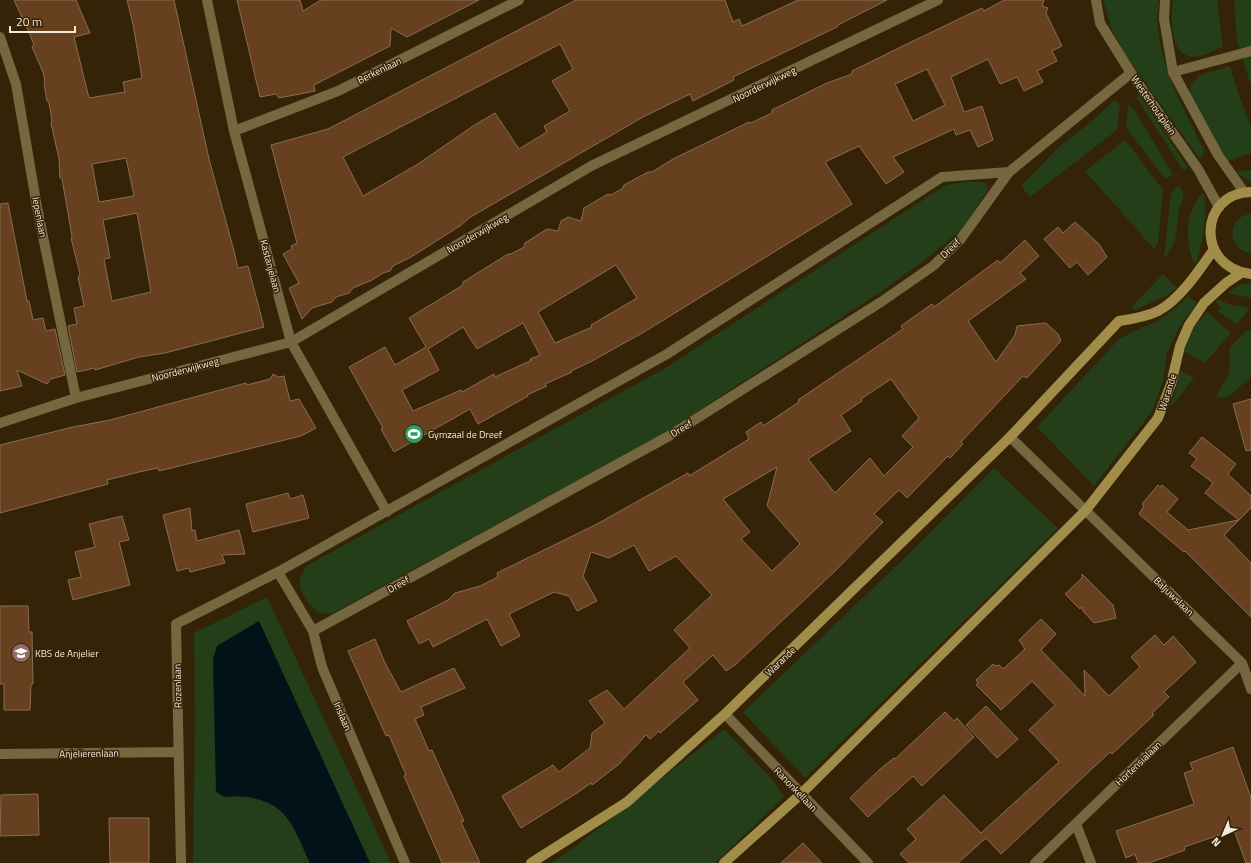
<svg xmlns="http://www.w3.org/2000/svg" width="1251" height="863" font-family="'Titillium Web',sans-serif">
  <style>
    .green { fill: #233e18 }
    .water { fill: #021219 }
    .building { fill: #67401f; stroke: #896c56; fill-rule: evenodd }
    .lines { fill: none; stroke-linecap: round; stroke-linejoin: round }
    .service { stroke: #756740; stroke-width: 10 }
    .minor { stroke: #756740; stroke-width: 10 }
    .tertiary { stroke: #756740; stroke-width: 10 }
    .secondary { stroke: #a28c4a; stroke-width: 10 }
    .labels { text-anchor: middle; stroke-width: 3; stroke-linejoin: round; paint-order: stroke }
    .street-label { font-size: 10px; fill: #f5e9d9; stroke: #342307 }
    .poi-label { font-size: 10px; fill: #f5e9d9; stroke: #342307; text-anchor: start }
  </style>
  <rect width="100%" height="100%" fill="#342307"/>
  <path class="green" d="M 1103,0 L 1159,0 C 1158,9 1157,19 1158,28 C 1162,72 1186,113 1205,152 L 1199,158 L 1125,54 L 1112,30 Z
    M 1173,0 L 1217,0 L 1223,47 C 1215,50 1202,57 1194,57 C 1168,56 1171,18 1173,0 Z
    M 1234,0 L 1251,0 L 1251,86 L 1237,41 Z
    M 1230,66 L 1240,99 L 1251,126 L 1251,153 L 1228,161 L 1215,142 L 1190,94 L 1191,84 L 1200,75 Z
    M 1139,94 L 1188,168 L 1183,170 L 1136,97 Z
    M 1115,100 L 1120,107 L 1117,130 L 1030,197 L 1021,186 L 1061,145 L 1085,127 Z
    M 1128,104 L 1134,110 L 1173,174 L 1165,179 L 1126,128 Z
    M 1125,140 L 1163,190 L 1158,244 L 1154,249 L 1085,171 Z
    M 1251,170 L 1251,181 L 1239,175 L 1237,171 Z
    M 968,182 L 985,182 L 988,190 L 961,230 L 929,257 L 879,293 L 663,434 L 331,614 L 318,612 L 307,602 L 300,588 L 300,576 L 308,565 L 662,370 L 946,185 Z
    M 1178,186 L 1180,187 L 1184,197 C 1172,218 1184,239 1164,258 L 1171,193 Z
    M 1203,192 C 1209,206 1202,251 1195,265 C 1184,242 1185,211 1203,192 Z
    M 1251,214 L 1251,253 C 1226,250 1226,216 1251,214 Z
    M 1163,274 L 1177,288 L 1166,296 L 1135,310 L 1131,307 Z
    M 1251,283 L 1251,298 L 1227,293 L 1241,284 Z
    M 1188,296 L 1197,303 L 1178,329 L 1167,354 L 1163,381 L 1153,410 L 1094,486 L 1037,427 L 1120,338 L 1157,321 L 1174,309 Z
    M 1218,299 L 1228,304 L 1250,308 L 1236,325 L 1218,311 L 1221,307 L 1216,303 Z
    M 1207,312 L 1231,333 L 1205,363 L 1184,351 L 1193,328 Z
    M 1251,329 L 1251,377 L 1228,397 L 1215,398 L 1229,373 L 1230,347 L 1245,332 Z
    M 1180,370 L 1194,378 L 1172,406 L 1170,405 L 1175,393 Z
    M 994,468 L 1058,528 L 805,778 L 743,712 L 910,553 Z
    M 267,597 L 375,828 L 391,863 L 370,863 L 259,622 L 225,797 C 246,794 275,800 287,818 C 297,831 303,849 310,863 L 193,863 L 195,721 L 194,633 Z
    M 724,729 L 772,779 L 784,797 L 715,863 L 551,863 L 572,849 Z"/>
  <path class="water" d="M 259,621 L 370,863 L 310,863 C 303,849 297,831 287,818 C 275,800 246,794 225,797 L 216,792 L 213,659 L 217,646 Z"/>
  <path class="building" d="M 14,0 L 76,0 L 90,33 L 74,37 L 89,98 L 125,92 L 123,82 L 142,78 L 133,24 L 127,0 L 174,0 L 209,159 L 234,251 L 238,268 L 248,266 L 264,327 L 165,353 L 139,357 L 95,370 L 95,368 L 77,372 L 68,326 L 77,324 L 74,308 L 84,306 L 78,277 L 80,274 L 71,238 L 72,236 L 62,179 L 60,178 L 59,159 L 51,123 L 52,120 L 49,103 L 47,101 L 44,84 L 45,82 L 43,72 L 32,47 L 34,45 L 30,35 ZM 126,158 L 134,196 L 99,202 L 92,164 ZM 137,213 L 151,292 L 112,301 L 104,259 L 110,258 L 103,220 Z
    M 237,0 L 300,0 L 303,11 L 321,0 L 479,0 L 407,37 L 391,28 L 390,46 L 314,85 L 315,91 L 279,98 L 276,94 L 260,97 Z
    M 576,0 L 725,0 L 733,22 L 739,19 L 742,26 L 798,0 L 887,0 L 838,25 L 837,27 L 733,77 L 734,80 L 693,101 L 690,94 L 643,117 L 469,218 L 460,226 L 411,257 L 393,266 L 390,271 L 383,273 L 372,280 L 353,288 L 349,293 L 336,297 L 332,302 L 312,308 L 302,319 L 289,288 L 299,283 L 283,254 L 292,249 L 291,246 L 297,243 L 271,145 L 328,129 ZM 560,44 L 573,69 L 552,81 L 570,111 L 544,126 L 547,132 L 519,149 L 495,113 L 473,126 L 418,164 L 363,196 L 343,157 Z
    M 1004,0 L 1044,0 L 1042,6 L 1048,8 L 1046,13 L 1062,46 L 1052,51 L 1057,61 L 1037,71 L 1043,82 L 1024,91 L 1017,77 L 1000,84 L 988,59 L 951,77 L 964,112 L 982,106 L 993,140 L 978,147 L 970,130 L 956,135 L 954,129 L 893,157 L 904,172 L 886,184 L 859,146 L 825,162 L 852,204 L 644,332 L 592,361 L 571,371 L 572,372 L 545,384 L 547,386 L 527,395 L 528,396 L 478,424 L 470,409 L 394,452 L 381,429 L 383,428 L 349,367 L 385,347 L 395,365 L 426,347 L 409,318 L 463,285 L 463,282 L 508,254 L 511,254 L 524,247 L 525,243 L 547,229 L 558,231 L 561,221 L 568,217 L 581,221 L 584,208 L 608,194 L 611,195 L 623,188 L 624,185 L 648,172 L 652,172 L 673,159 L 749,122 L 751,123 L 772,113 L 772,110 L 827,83 L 852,74 L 852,71 L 911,42 L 982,8 L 984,11 ZM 927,69 L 945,105 L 913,121 L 895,84 ZM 616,265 L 637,298 L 591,325 L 592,327 L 555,343 L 538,312 ZM 523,323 L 540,355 L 530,359 L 532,360 L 495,377 L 494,374 L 462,392 L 461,390 L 413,411 L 402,390 L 439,370 L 428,349 L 463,327 L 477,349 Z
    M 8,203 L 27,301 L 29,301 L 33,320 L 43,318 L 46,331 L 55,329 L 65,375 L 51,379 L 47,384 L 17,370 L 22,386 L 0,391 L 0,204 Z
    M 1075,222 L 1099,244 L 1107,257 L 1088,275 L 1077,262 L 1070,268 L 1044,239 L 1058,227 L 1063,233 Z
    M 1025,240 L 1039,256 L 1020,273 L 1026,279 L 968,321 L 996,362 L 1015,335 L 1017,326 L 1046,323 L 1058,334 L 1061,341 L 1027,378 L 1023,376 L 961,442 L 963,444 L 950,458 L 948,456 L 907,498 L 899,490 L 874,514 L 883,522 L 834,572 L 735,665 L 726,671 L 713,655 L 683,682 L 698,700 L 660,733 L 659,731 L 650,739 L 646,735 L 618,765 L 592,785 L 591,783 L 577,793 L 521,828 L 502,796 L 553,765 L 559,772 L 590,748 L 592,733 L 605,723 L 589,701 L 607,690 L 624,709 L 690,648 L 674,630 L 712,595 L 676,556 L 649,571 L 634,545 L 609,558 L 591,552 L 583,576 L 597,601 L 577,611 L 569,596 L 554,592 L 509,614 L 520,636 L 501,646 L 487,619 L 433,647 L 429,639 L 419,644 L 407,621 L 448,600 L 455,593 L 480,586 L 498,577 L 497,573 L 597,524 L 688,473 L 689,476 L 749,439 L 746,432 L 761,422 L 763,426 L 799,402 L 798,400 L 903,329 L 901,326 L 932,304 L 934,307 L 998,260 L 1000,263 ZM 891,379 L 919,418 L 902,436 L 913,447 L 884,476 L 870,458 L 835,493 L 808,459 L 851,431 L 841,415 L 862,401 L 861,399 ZM 777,467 L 767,506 L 800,544 L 772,571 L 741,539 L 750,532 L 723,499 Z
    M 273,374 L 278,377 L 284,376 L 290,401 L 299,399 L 316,428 L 301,436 L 159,471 L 158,468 L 139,472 L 107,480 L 108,484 L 0,513 L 0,445 L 73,427 L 110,420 L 246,383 L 247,385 L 270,379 Z
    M 1251,399 L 1251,450 L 1246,451 L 1233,404 Z
    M 1202,437 L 1236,464 L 1228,474 L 1251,496 L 1251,508 L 1224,535 L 1251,563 L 1251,617 L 1185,551 L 1184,552 L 1139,514 L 1144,506 L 1142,504 L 1158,485 L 1160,487 L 1162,485 L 1178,499 L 1167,512 L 1188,530 L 1239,520 L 1205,493 L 1213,483 L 1191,466 L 1197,459 L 1189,453 Z
    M 288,493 L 290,499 L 303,495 L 309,518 L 253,532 L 246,504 Z
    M 190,508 L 192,531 L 195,530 L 197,541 L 239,530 L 245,554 L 222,555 L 225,563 L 190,572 L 189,568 L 177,571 L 163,515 Z
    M 122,516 L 129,540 L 119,542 L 130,585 L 73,600 L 68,580 L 81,577 L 75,552 L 95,547 L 89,524 Z
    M 1082,574 L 1113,605 L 1116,618 L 1094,623 L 1083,611 L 1082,607 L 1080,609 L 1065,594 L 1082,578 Z
    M 0,606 L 28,606 L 29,632 L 32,632 L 33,684 L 31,684 L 30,710 L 4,710 L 4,684 L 0,684 Z
    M 1041,619 L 1056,634 L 1041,650 L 1085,696 L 1084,670 L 1109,696 L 1140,667 L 1131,657 L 1155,635 L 1164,645 L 1173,636 L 1196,662 L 1164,692 L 1169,697 L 1152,713 L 1154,715 L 1112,754 L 1110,752 L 1001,854 L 986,838 L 958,863 L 909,863 L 900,854 L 916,839 L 907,829 L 944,795 L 981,833 L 1059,762 L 1029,730 L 1055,705 L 1032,681 L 1001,710 L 976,685 L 978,683 L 976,680 L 993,664 L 996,666 L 999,665 L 1003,669 L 1025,649 L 1019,640 Z
    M 375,639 L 385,663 L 401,692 L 454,668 L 465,688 L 421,707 L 424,715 L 415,719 L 429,751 L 432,750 L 464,821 L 461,822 L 480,863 L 442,863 L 404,776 L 406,775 L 389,735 L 386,736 L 348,651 Z
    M 986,706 L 1018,739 L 997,758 L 966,725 Z
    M 945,712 L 954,721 L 957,718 L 974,737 L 922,786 L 913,776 L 868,817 L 850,798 L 879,770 L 894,758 L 895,759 Z
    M 1233,747 L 1251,798 L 1251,863 L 1246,863 L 1234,830 L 1184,847 L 1185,850 L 1149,863 L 1138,863 L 1135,854 L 1126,858 L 1116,831 L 1194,804 L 1184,773 L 1193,770 L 1190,763 Z
    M 38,794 L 39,835 L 0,836 L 1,795 Z
    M 109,818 L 149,818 L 149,863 L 110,863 Z
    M 803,843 L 822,863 L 781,863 Z"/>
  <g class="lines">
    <path class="service" d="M 1173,72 L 1251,51"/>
    <path class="minor" d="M 207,0 L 234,131 L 291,342 L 387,512
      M 0,37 L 16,84 L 37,207 L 76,398
      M 234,131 L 338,91 L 519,0
      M 0,423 L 76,398 L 291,342 L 593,165 L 938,0
      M 1010,437 L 1242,663 L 1251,689
      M 278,572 L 313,631 L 322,667 L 405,863
      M 313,631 L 669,436 L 881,302 L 933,266 L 960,240 L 1009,172 L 1131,73
      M 725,714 L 868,863
      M 0,754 L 178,752
      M 1076,824 L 1091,863
      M 181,863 L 176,624 L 278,572 L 667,354 L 942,177 L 1009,172
      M 1035,863 L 1242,663"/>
    <path class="tertiary" d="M 1096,0 L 1100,23 L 1131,73 L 1198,169 L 1219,207
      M 1165,0 L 1164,19 L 1173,72 L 1218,155 L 1244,192"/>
    <path class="secondary" d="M 1251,192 C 1199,193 1195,267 1251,274
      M 531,863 L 627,802 L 725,714 L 1010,437 L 1119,321 C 1133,319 1146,317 1158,311 C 1180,300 1200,269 1214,249
      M 724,863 L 801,794 L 1086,510 L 1158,418 L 1171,384 L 1180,346 L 1189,325 L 1204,303 L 1226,283 L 1241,273"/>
  </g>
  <defs>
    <g id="stadium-disc" transform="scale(1)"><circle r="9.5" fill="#2e9e5b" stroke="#342307"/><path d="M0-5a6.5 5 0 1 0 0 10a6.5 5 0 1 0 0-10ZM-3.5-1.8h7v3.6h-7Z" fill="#fff"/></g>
    <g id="school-disc" transform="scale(1)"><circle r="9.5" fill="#8d6e63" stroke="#342307"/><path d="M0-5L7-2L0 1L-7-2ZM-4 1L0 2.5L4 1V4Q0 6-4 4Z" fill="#fff"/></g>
  </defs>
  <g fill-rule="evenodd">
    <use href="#stadium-disc" x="414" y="434"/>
    <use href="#school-disc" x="21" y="653"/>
  </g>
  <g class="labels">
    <g class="street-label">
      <text transform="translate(379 70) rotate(-26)" y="4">Berkenlaan</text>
      <text transform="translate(764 84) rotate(-26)" y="4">Noorderwijkweg</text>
      <text transform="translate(1154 105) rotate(55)" y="4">Westerhoutplein</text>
      <text transform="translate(40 217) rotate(79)" y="4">Iepenlaan</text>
      <text transform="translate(477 233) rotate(-30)" y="4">Noorderwijkweg</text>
      <text transform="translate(950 248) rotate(-45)" y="4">Dreef</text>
      <text transform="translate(271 266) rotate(75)" y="4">Kastanjelaan</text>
      <text transform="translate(185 369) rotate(-15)" y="4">Noorderwijkweg</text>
      <text transform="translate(1167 392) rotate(-72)" y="4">Warande</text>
      <text transform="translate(681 428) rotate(-32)" y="4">Dreef</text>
      <text transform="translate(398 584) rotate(-29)" y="4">Dreef</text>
      <text transform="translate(1174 596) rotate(44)" y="4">Baljuwslaan</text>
      <text transform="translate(780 661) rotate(-44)" y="4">Warande</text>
      <text transform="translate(177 686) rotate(-91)" y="4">Rozenlaan</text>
      <text transform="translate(343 716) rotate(66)" y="4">Irislaan</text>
      <text transform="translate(89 753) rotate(-1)" y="4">Anjelierenlaan</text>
      <text transform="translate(1138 763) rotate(-44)" y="4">Hortensialaan</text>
      <text transform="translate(796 789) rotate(46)" y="4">Ranonkellaan</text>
    </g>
    <g class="poi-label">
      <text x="428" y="438">Gymzaal de Dreef</text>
      <text x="35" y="657">KBS de Anjelier</text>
    </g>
  </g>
  <g transform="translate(1223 835) rotate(224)" stroke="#342307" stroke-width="3" paint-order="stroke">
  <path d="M0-3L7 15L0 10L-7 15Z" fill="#f5e9d9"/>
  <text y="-6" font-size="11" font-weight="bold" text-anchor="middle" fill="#f5e9d9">N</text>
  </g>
  <path d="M10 26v6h65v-6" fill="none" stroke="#f5e9d9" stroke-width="2"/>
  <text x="16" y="26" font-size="12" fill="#f5e9d9" stroke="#342307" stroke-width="3" paint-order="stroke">20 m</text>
</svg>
